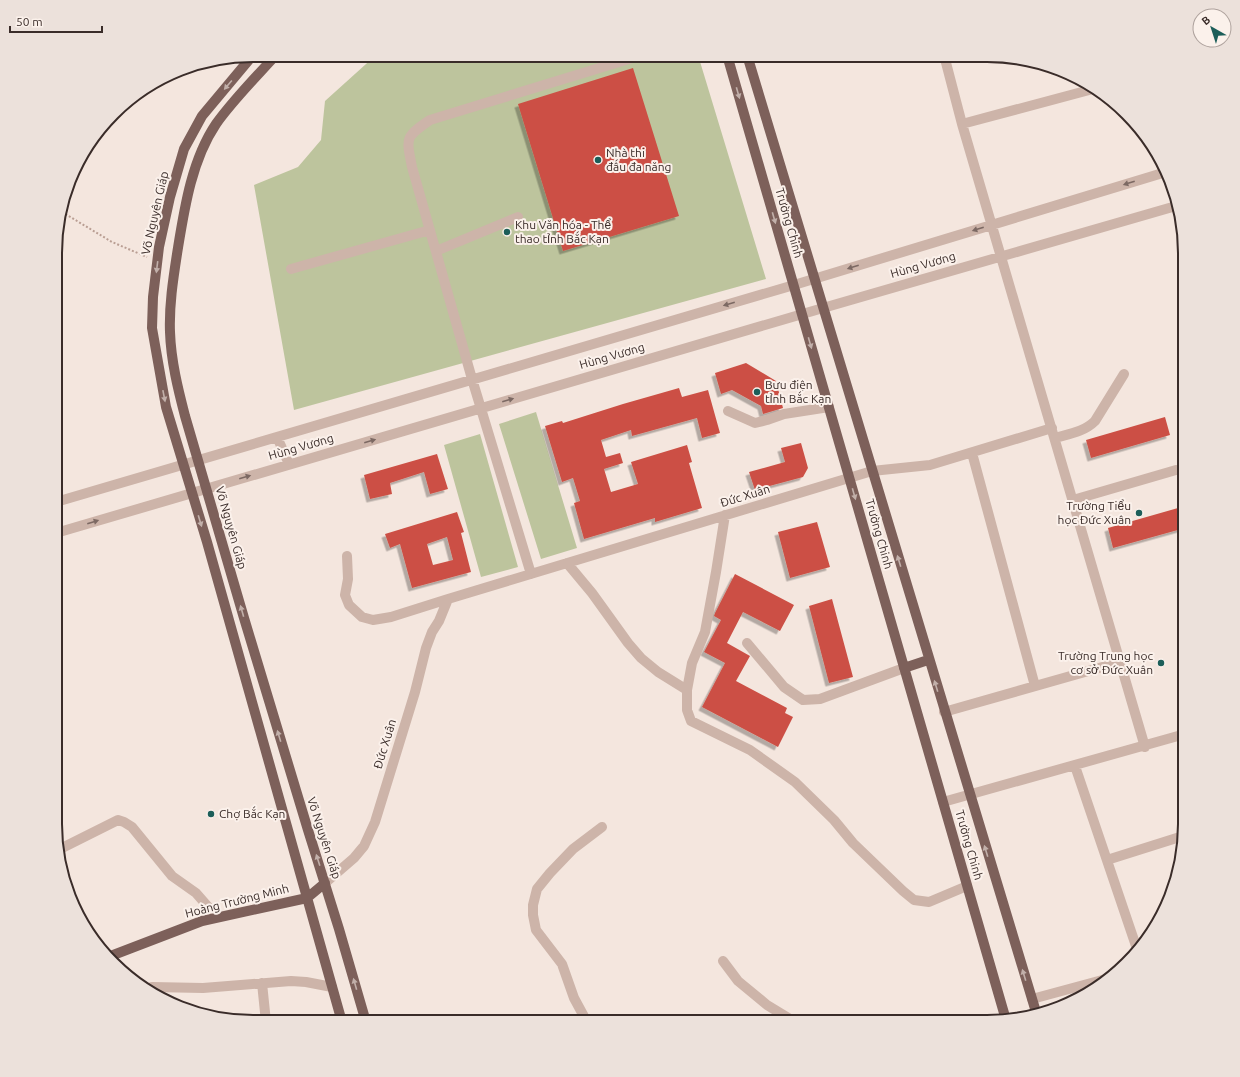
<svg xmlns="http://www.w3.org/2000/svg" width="1240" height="1077" font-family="Ubuntu,sans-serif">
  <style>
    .green { fill: #bdc49d }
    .building { fill: #cc5044; fill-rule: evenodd; filter: url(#shadow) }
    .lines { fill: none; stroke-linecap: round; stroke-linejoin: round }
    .path { stroke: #b99e93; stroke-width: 2; stroke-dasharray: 2 2; stroke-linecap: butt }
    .minor { stroke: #cdb4a9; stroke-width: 10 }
    .major { stroke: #7d605a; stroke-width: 10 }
    .oneway { fill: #c2b0aa }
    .oneway2 { fill: #7c6963 }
    .poi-dot { fill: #1c5e59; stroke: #fbf1eb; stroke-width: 1.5 }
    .labels { text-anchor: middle; stroke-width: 4; stroke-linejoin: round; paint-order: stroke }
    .poi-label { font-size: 12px; fill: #3a2c29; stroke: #fbf1eb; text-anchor: start }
    .street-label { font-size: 12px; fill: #3a2c29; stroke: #fbf1eb }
    .rim { fill: none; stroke: #3a2c29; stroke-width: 2 }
  </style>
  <defs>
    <filter id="shadow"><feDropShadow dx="-3.5" dy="3.5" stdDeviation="0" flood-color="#0004"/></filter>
  </defs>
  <rect width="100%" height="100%" fill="#f4e6de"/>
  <path class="green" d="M 376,55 L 698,55 L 766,279 L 294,410 L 254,185 L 298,167 L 321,140 L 325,101 Z
    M 536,412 L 577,548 L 541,559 L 499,424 Z
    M 480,434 L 518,567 L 481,577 L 444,445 Z"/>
  <path class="building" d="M 633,68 L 679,216 L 563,251 L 518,104 Z
    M 746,363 L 776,381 L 783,408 L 763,414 L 761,406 L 732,390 L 721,394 L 715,373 Z
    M 679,388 L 682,397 L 708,390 L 720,433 L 702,438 L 697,418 L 632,436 L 631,430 L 601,440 L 606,457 L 620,453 L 623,463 L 604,469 L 611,492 L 638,484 L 631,462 L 687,445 L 692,462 L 689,463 L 702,508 L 655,522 L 655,518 L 584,539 L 574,503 L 580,501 L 573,478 L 562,482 L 545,426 L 562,421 L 563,423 L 623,404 Z
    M 1165,417 L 1170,435 L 1091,458 L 1086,440 Z
    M 801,443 L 808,468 L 803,477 L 755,490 L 749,472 L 785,462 L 781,448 Z
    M 437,454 L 448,489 L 430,494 L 424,472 L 390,483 L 392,494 L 370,499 L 364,475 Z
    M 1185,506 L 1185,528 L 1113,548 L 1108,528 Z
    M 457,512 L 464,532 L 461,533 L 471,572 L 412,588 L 400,544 L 390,548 L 385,534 ZM 447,537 L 453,560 L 433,565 L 427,544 Z
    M 817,522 L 830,567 L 790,578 L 778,532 Z
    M 735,574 L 794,605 L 780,631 L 743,612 L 727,643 L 750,656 L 736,681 L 787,708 L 785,713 L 793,717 L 778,747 L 702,707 L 725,663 L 704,652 L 721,620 L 714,616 L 715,613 Z
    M 832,599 L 853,677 L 829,683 L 809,606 Z"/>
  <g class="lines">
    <path class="path" d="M 62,212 L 112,242 L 147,257"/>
    <path class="minor" d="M 944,55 L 962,124 L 1145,747
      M 962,124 L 1093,89
      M 436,251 L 518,217
      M 291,269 L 430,230
      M 728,411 L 755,423 L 767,420 L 784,414 L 829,407
      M 277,437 L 289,464
      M 1055,438 C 1069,434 1084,432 1095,421 L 1124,374
      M 972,453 L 1035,686
      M 1073,500 L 1176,470
      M 56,502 L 794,285 L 1166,172
      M 725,515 L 716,572 L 705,632 L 692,663 L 687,690 L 687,710 L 691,721 L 750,750 L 795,782 L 834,820 L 853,843 L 903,891 L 914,900 L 929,902 L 967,886
      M 56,533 L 823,308 L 1176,206
      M 347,556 L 348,579 L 345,595 L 349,605 L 362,617 L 373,620 L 391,617 L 448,599
      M 567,563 L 592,593 L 628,643 L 641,658 L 658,672 L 687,690
      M 531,574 L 472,379 L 412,167 C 406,137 405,137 430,120 L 642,55
      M 747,643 L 784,687 L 803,700 L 820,699 L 904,668
      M 944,712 L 1120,662
      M 1075,766 L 1137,949
      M 943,802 L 1185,734
      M 58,850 L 118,820 L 124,822 L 132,827 L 172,876 L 196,893 L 217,917
      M 1107,860 L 1183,836
      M 325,883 L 354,858 L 364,846 L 375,822 L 415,692 L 426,648 L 432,632 L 439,621 L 448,599 L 872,471 L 930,465 L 1052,428
      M 723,961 L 738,981 L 767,1005 L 795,1022
      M 262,983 L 266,1022
      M 149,988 L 152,987 L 203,988 L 291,981 L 306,982 L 332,987
      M 1032,999 L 1106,979
      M 587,1022 L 574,998 L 562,964 L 536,930 L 533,915 L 533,905 L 537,889 L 550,873 L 573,849 L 602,827"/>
    <path class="major" d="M 253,55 L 202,116 L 184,149 L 170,197 L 159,247 L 153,297 L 152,328 L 166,407 L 207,542 L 342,1022
      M 276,55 C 256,77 233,100 216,124 C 191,161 184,211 177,254 C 173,280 169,306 170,332 C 171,361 178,389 185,416 L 244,618 L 308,830 L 339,929 L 366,1022
      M 727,55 L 1006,1020
      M 747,55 L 1036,1012
      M 904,668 L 928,660
      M 108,957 L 202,921 L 307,898 L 325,883"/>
  </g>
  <defs><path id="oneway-solid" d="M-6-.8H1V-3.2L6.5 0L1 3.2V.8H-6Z"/></defs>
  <g class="oneway">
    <use href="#oneway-solid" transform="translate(228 85) rotate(130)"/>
    <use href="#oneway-solid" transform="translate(738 93) rotate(74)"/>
    <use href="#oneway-solid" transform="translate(774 218) rotate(74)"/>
    <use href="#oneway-solid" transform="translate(157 267) rotate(97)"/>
    <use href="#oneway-solid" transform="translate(810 343) rotate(74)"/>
    <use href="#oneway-solid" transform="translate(164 396) rotate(79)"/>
    <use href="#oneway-solid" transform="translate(854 494) rotate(74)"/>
    <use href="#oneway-solid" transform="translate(200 521) rotate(73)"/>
    <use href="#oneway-solid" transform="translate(899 561) rotate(-107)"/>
    <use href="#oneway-solid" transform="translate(242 611) rotate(-106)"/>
    <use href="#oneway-solid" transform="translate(936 686) rotate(-107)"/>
    <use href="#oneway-solid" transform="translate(279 736) rotate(-107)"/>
    <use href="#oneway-solid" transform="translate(986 851) rotate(-107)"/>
    <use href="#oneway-solid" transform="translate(318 860) rotate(-108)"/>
    <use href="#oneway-solid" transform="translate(1024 975) rotate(-107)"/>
    <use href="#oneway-solid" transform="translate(355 984) rotate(-106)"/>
  </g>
  <g class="oneway2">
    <use href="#oneway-solid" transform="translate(1129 183) rotate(163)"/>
    <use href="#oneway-solid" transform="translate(978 229) rotate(163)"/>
    <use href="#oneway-solid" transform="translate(853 267) rotate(163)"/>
    <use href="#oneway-solid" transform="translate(729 304) rotate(164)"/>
    <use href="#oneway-solid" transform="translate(508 400) rotate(-16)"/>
    <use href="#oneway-solid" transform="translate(370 441) rotate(-16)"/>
    <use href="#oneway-solid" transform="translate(245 477) rotate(-16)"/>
    <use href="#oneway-solid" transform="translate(93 522) rotate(-17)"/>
  </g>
  <g class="poi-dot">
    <circle cx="598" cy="160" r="4"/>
    <circle cx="507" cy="232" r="4"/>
    <circle cx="757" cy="392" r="4"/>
    <circle cx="1139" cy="513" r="4"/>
    <circle cx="1161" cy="663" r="4"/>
    <circle cx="211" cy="814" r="4"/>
  </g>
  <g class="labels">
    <g class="poi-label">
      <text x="606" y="157">Nhà thi<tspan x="606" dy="14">đấu đa năng</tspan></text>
      <text x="515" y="229">Khu Văn hóa - Thể<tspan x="515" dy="14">thao tỉnh Bắc Kạn</tspan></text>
      <text x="765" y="389">Bưu điện<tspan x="765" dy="14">tỉnh Bắc Kạn</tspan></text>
      <text x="1131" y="510" text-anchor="end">Trường Tiểu<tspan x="1131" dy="14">học Đức Xuân</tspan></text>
      <text x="1153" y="660" text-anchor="end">Trường Trung học<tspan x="1153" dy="14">cơ sở Đức Xuân</tspan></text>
      <text x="219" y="818">Chợ Bắc Kạn</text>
    </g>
    <g class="street-label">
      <text transform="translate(155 213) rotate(-77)" y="4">Võ Nguyên Giáp</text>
      <text transform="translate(789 223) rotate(74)" y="4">Trường Chinh</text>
      <text transform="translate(923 265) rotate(-16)" y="4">Hùng Vương</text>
      <text transform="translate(612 356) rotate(-16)" y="4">Hùng Vương</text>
      <text transform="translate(301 447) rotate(-16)" y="4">Hùng Vương</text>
      <text transform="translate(745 496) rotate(-17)" y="4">Đức Xuân</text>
      <text transform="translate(231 528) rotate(74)" y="4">Võ Nguyên Giáp</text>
      <text transform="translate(879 534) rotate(74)" y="4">Trường Chinh</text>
      <text transform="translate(385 744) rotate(-73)" y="4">Đức Xuân</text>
      <text transform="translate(324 838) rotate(72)" y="4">Võ Nguyên Giáp</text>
      <text transform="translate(969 845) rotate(74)" y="4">Trường Chinh</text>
      <text transform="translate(237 901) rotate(-14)" y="4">Hoàng Trường Minh</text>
    </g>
  </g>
  <path d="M0 0H1240V1077H0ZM253 62H987A191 191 0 0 1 1178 253V824A191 191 0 0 1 987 1015H253A191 191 0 0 1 62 824V253A191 191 0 0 1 253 62Z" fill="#ece1db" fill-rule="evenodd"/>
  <path class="rim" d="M253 62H987A191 191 0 0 1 1178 253V824A191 191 0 0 1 987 1015H253A191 191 0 0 1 62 824V253A191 191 0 0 1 253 62Z"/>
  <g transform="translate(1212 28) rotate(321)"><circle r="19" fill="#fbf1eb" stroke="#aea29d"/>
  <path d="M0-3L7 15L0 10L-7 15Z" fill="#1c5e59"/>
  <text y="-6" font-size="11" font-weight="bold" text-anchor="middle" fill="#3a2c29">B</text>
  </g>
  <path d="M10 26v6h92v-6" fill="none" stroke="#3a2c29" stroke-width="2"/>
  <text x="16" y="26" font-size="12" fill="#3a2c29" stroke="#fbf1eb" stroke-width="3" paint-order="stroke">50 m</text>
</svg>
